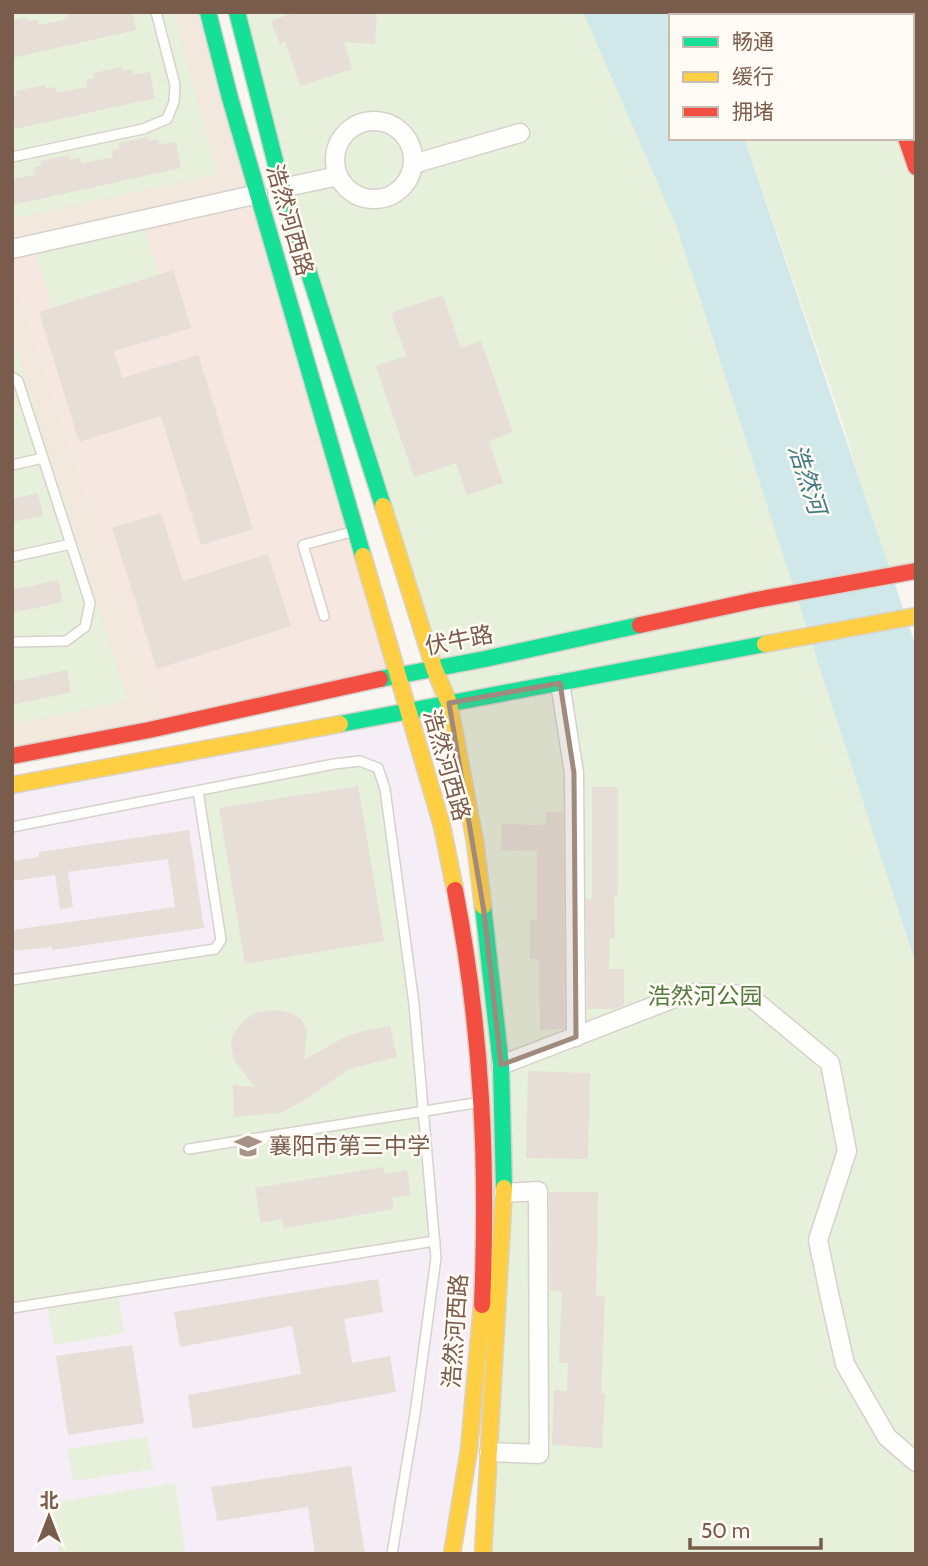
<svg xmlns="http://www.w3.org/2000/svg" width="928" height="1566" font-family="Cabin,'Noto Sans SC',sans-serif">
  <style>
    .residential { fill: #f2e8de }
    .commercial { fill: #f6e8e1 }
    .education { fill: #f6eef6 }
    .green { fill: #e7f0db }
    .water { fill: #d0e8ea }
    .building { fill: #e6ded7 }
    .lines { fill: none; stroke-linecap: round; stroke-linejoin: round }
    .lane-casing { stroke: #d7d1cb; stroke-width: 12 }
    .street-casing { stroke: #d7d1cb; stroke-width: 21 }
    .fast-casing { stroke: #d9d2cb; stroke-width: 19 }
    .slow-casing { stroke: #d9d2cb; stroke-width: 19 }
    .jam-casing { stroke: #d9d2cb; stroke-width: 19 }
    .lane { stroke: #fefefd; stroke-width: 9 }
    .street { stroke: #fefefd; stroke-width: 18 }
    .fast { stroke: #16e098; stroke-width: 16 }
    .slow { stroke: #ffcf43; stroke-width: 16 }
    .jam { stroke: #f24e42; stroke-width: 16 }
    .marked { fill: #9f8a7d; fill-opacity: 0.2; stroke: #9f8a7d; stroke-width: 5; stroke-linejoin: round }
    .labels { text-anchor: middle; stroke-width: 5; stroke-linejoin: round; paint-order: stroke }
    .street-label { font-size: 23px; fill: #7a5c4d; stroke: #fffaf3 }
    .park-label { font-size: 23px; fill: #537a41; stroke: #fffaf3 }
    .poi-label { font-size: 23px; fill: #7a5c4d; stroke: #fffaf3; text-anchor: start }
    .water-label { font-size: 24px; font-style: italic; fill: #437c86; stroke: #fffaf3 }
  </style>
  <rect width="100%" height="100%" fill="#f9f5f0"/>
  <path class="residential" d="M 12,12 L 209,12 L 258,194 L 12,249 Z
    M 12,271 L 164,727 L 12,755 Z"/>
  <path class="commercial" d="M 258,194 L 397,675 L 164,727 L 12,271 L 12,249 Z"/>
  <path class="education" d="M 408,711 L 442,826 L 485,1190 L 452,1554 L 12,1554 L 12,785 Z"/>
  <path class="green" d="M 12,12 L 174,12 L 217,174 L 12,219 Z
    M 237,12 L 584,14 L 677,228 L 916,965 L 916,1554 L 483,1554 L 475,842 Z
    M 744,138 L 907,138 L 916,164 L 916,571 L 888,576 L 842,421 Z
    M 141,220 L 159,275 L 52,308 L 33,244 Z
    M 12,335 L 128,701 L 12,724 Z
    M 360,761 L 378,768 L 414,1004 L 435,1241 L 118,1291 L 124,1333 L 54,1345 L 47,1303 L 12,1308 L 12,980 L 215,949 L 221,940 L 198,791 Z
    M 147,1437 L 153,1469 L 73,1481 L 67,1449 Z
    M 175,1483 L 186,1554 L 59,1554 L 52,1503 Z"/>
  <path class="water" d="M 583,12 L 701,12 L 702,16 L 671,16 L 671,138 L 744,138 L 916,647 L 916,965 L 677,228 Z"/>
  <path class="building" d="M 67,12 L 132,12 L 136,30 L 12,58 L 12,20 L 27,17 L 28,21 L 38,20 L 39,25 L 68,19 Z
    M 295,12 L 377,12 L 375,44 L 344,42 L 352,69 L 300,86 L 285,41 L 280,44 L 271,21 Z
    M 122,67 L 123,71 L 132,69 L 133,75 L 150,72 L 155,98 L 15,129 L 12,97 L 17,96 L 16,91 L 45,85 L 46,89 L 55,87 L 57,93 L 87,87 L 86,80 L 94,78 L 93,73 Z
    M 148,137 L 149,141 L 158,139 L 159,145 L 176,142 L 181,168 L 12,205 L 12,179 L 35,175 L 33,168 L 41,166 L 40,161 L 69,155 L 70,160 L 80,158 L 81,164 L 113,157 L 112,150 L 120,148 L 118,143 Z
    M 173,270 L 191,328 L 114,351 L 122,378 L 198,355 L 253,529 L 201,545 L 161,416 L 79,442 L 39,312 Z
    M 443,295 L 461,348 L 481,341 L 513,432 L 489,441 L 503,483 L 467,495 L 456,463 L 414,477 L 376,366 L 406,356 L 391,313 Z
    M 38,493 L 43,516 L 12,522 L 12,499 Z
    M 161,513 L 183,581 L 268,554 L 291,626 L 157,669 L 112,528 Z
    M 58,580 L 63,602 L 12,613 L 12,590 Z
    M 67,670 L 71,692 L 12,705 L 12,682 Z
    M 358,786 L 384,941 L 245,964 L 219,808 Z
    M 592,787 L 618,787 L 618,895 L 614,895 L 615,938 L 610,938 L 609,969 L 624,969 L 624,1005 L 615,1009 L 587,1009 L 586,899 L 592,899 Z
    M 546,812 L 563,812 L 565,1028 L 562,1029 L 540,1030 L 539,959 L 530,959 L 530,920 L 537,920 L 537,851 L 501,850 L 502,824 L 546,825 Z
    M 189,830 L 204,928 L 52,950 L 52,947 L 12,951 L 12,930 L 175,907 L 168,859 L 68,872 L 73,907 L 60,909 L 55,875 L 12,881 L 12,861 L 39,857 L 39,852 Z
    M 273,1010 L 289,1012 L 301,1019 L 307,1030 L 304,1060 L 343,1038 L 363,1031 L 390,1026 L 397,1057 L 349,1069 L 308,1098 L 280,1113 L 234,1117 L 233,1085 L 255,1087 L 234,1060 L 231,1045 L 233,1034 L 242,1022 L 256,1012 Z
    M 528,1071 L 590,1073 L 588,1159 L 526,1158 Z
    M 383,1167 L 384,1174 L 407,1170 L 411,1195 L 392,1198 L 394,1209 L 284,1228 L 282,1219 L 261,1223 L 255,1188 Z
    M 549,1192 L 598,1192 L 596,1296 L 605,1297 L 601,1393 L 605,1393 L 602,1448 L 552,1445 L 554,1390 L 567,1391 L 568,1363 L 559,1363 L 562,1291 L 550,1290 Z
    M 378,1279 L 383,1312 L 344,1319 L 352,1363 L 390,1356 L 396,1392 L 193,1429 L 188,1395 L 301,1374 L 292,1326 L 180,1347 L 174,1312 Z
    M 132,1345 L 144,1423 L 68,1435 L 56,1356 Z
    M 351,1466 L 365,1554 L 315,1554 L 308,1507 L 217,1521 L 211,1487 Z"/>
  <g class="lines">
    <g class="lane-casing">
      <path id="lane" d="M 12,157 L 143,129 L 167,119 L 174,102 L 175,85 L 156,12
        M 12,377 L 18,381 L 90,603 L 85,627 L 66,641 L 12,642
        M 12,465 L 43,458
        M 12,557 L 71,544
        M 324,616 L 303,545 L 355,531
        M 12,827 L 334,764 L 360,761 L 378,768 L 385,789 L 414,1004 L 436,1258 L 415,1414 L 392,1554
        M 12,980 L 215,949 L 221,940 L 198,791
        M 189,1149 L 481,1102
        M 12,1308 L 435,1241"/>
    </g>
    <g class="street-casing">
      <path id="street" d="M335 160a39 39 0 1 1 78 0a39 39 0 1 1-78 0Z
        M 413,164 L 520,133
        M 282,188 L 338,176
        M 12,249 L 258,194
        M 560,683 L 574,773 L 576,1037
        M 501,1065 L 688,993 L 748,995 L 830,1063 L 847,1151 L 818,1240 L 830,1298 L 845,1364 L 887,1437 L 916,1462
        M 489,1452 L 539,1454 L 538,1191 L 504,1193"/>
    </g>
    <g class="fast-casing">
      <path id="fast" d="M 208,12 L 230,98 L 363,556
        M 237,12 L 282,188 L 383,506
        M 380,679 L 485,659 L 640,625
        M 340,724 L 765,644
        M 483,906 L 501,1065 L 504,1188"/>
    </g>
    <g class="slow-casing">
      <path id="slow" d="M 861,12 L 863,16
        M 912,12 L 916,26
        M 383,506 L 434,668 L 449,703 L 475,842 L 483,906
        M 363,556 L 442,826 L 455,890
        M 765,644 L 916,616
        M 12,785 L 340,724
        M 452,1554 L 469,1449 L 482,1305
        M 483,1554 L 504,1188"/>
    </g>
    <g class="jam-casing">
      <path id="jam" d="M 906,138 L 916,167
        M 640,625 L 756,600 L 916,571
        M 12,756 L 149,730 L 380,679
        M 455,890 C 482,1030 488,1162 482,1305"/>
    </g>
    <use href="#lane" class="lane"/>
    <use href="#street" class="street"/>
    <use href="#fast" class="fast"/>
    <use href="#slow" class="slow"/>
    <use href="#jam" class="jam"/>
  </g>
  <path class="marked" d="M 560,683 L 574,773 L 576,1037 L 501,1065 L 484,912 L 449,703 Z"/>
  <defs>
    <g id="school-bare" transform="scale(2.1)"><path d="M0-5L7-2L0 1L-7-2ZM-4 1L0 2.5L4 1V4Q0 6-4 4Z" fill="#a69286" stroke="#fffaf3" stroke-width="2.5" paint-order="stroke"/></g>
  </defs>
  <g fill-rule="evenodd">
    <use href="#school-bare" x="248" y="1146"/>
  </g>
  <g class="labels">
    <g class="street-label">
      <text transform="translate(290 220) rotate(74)" y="8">浩然河西路</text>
      <text transform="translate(459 640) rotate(-11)" y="8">伏牛路</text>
      <text transform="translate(447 765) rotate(74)" y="8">浩然河西路</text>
      <text transform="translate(455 1331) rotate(-86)" y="8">浩然河西路</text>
    </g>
    <g class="park-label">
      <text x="705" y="1004">浩然河公园</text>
    </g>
    <g class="poi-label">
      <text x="269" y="1154">襄阳市第三中学</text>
    </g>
    <g class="water-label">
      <text transform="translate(807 479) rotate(72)" y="8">浩然河</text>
    </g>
  </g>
  <rect width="928" height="1566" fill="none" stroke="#7a5c4d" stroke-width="28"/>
  <rect x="669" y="14" width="245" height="126" fill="#fffaf3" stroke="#cabbb1" stroke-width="2"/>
  <rect x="683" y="37" width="35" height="10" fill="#16e098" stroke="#cabbb1" stroke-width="2"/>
  <text x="732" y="49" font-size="21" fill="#7a5c4d">畅通</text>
  <rect x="683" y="72" width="35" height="10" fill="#ffcf43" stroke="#cabbb1" stroke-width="2"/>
  <text x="732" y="84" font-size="21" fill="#7a5c4d">缓行</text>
  <rect x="683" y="107" width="35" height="10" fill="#f24e42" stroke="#cabbb1" stroke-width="2"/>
  <text x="732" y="119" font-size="21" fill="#7a5c4d">拥堵</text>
  <g transform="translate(49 1517)" stroke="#fffaf3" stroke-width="5" paint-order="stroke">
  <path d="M0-5L12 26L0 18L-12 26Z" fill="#7a5c4d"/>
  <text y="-10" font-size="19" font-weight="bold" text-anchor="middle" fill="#7a5c4d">北</text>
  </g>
  <path d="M690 1538v10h131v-10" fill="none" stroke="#7a5c4d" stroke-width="3.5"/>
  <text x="701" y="1538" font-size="21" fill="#7a5c4d" stroke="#fffaf3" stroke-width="5" paint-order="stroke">50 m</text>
</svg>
